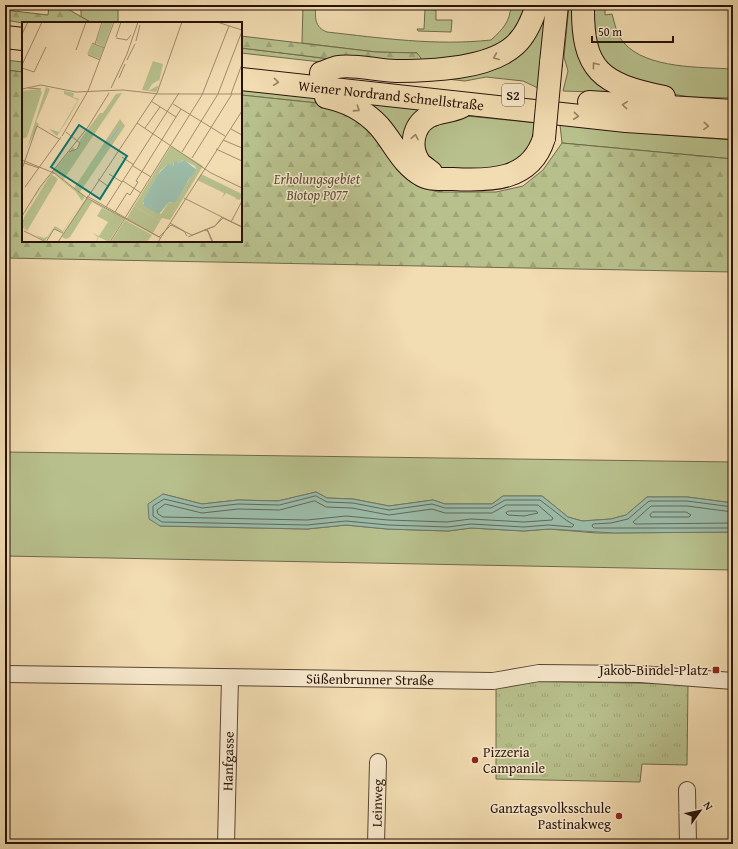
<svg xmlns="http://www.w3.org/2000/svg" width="738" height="849" font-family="'Gentium Book Plus',serif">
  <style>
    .grass { fill: #b8c18d; stroke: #706a4c }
    .forest { fill: url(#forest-firs); stroke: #706a4c }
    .park { fill: url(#park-tufts); stroke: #706a4c }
    .water { fill: #9cbca9; stroke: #6e7869 }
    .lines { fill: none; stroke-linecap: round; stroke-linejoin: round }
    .shore { stroke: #62685a; stroke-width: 1 }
    .minor-casing { stroke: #5a4534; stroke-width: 18 }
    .highway-casing { stroke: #28130a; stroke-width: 24 }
    .minor { stroke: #f7e8cc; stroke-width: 16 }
    .highway { stroke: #f2dcb1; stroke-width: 22 }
    .highway-bridge-casing { stroke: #28130a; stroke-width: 24; stroke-linecap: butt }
    .highway-bridge { stroke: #f2dcb1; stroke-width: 22 }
    .oneway { stroke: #978266 }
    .poi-dot { fill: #8f2418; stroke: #f7e8cc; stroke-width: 1.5 }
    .labels { text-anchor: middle; stroke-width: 3; stroke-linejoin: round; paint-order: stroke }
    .shield { fill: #f7e8cc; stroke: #665344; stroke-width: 1 }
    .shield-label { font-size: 13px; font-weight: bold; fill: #28130a }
    .street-label { font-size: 14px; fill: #28130a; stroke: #f7e8cc }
    .park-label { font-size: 14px; font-style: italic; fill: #5a5038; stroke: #f7e8cc }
    .poi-label { font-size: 14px; fill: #28130a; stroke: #f7e8cc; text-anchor: end }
    .inset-road { fill: none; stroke: #a18c6e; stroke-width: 1 }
    .view { fill: #0f766e; fill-opacity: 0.15; stroke: #0f766e; stroke-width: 2 }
    .inset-edge { fill: none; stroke: #28130a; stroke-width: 2 }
  </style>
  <defs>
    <pattern id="forest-firs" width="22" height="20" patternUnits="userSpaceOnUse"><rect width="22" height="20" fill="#b8c18d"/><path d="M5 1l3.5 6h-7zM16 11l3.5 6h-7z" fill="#9ea578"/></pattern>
    <pattern id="park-tufts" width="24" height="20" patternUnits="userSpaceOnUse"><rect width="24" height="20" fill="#b8c18d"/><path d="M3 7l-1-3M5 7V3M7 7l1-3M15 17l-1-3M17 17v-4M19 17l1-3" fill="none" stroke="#9ea578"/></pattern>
  </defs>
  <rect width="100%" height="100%" fill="#f2dcb1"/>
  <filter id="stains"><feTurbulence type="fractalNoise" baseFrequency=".005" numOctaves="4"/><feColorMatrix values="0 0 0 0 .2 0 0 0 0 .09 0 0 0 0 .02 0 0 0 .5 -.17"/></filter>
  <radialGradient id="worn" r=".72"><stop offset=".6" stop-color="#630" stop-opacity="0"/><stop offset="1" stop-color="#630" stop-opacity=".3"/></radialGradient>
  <path class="grass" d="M 81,5 L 118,5 L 118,23 L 92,23 L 81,17 Z
    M 303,5 L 316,5 C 315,17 314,27 327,32 C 381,38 436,46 491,40 C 503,29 510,22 511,5 L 531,5 L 522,25 L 487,56 L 356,66 L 241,53 L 241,48 L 355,62 L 417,53 L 376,52 L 302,43 Z
    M 550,5 L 538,88 L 523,81 L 486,77 L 465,81 L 447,79 L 476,68 Z
    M 569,5 L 578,5 L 579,32 L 626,93 L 563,91 L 568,71 L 564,57 Z
    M 591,5 L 605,5 L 605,15 L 612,14 C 615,25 617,35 624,43 C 647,69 701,67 733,69 L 733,98 L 690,97 L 643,89 L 611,75 L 589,33 Z
    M 425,9 L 436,10 L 436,20 L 452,20 L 451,32 L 418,31 L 417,29 L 424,29 Z
    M 5,60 L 23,62 L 23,72 L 5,70 Z
    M 241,90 L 325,99 L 443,185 L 442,192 L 424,188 L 408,179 L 394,165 L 327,104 L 241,95 Z
    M 357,100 L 426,108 L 409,147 Z
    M 456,115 L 538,123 L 533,145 L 511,167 L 446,172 L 426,162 L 421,132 Z
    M 560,125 L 666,135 L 733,140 L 733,159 L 562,143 Z
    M 5,452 L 733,462 L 733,503 L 688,497 L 647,497 L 626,515 L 611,519 L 582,521 L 568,517 L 542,496 L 503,496 L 492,504 L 445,504 L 433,500 L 389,506 L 353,499 L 327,498 L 316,492 L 278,501 L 238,500 L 202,504 L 163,494 L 160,526 L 307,529 L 346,525 L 387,529 L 448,531 L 471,528 L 524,531 L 549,529 L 597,533 L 733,532 L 733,570 L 5,556 Z"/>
  <path class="forest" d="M 49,5 L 61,5 L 92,23 L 23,23 L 5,20 L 5,10 L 48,15 Z
    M 241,36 L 376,52 L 417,53 L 421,58 L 421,62 L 355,62 L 241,48 Z
    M 5,70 L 23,72 L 23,241 L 241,241 L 241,95 L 327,104 L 365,125 L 394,165 L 408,179 L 424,188 L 438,192 L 496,192 L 523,186 L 543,170 L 562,143 L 733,159 L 733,272 L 5,258 Z"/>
  <path class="park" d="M 513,681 L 688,684 L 687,765 L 642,764 L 640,782 L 496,779 L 496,685 Z"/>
  <path class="water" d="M 316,492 L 327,498 L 353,499 L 389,506 L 433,500 L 445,504 L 492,504 L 503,496 L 542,496 L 568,517 L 582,521 L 611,519 L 626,515 L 647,497 L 687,497 L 733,503 L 733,532 L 614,533 L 549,529 L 524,531 L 471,528 L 448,531 L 387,529 L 346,525 L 307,529 L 160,526 L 149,519 L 148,504 L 163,494 L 202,504 L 238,500 L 278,501 Z"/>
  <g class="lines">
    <path class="shore" d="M 316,496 L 327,502 L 353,503 L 389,510 L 432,504 L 445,508 L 491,508 L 505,500 L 540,500 L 566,520 L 574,525 L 572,527 L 548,525 L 524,527 L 471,524 L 448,527 L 388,525 L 346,521 L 307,525 L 162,522 L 153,516 L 153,506 L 164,499 L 202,508 L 238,504 L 279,505 Z
      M 315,501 L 326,507 L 352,508 L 389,515 L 432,509 L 445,513 L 492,513 L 506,505 L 538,505 L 553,518 L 552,520 L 524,522 L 471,519 L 447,522 L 388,520 L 346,516 L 307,520 L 163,517 L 158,514 L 157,510 L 165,504 L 202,513 L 238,509 L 279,510 Z
      M 733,507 L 687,501 L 649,501 L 628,519 L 611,523 L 593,524 L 592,526 L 594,528 L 733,528
      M 509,511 L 536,511 L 538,513 L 524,516 L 508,515 L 506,513 Z
      M 653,512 L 686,512 L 691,515 L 689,517 L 651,517 L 650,515 Z
      M 733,512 L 687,506 L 651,506 L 633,522 L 635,524 L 733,523"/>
    <g class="minor-casing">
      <g id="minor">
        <path id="s1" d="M 5,674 L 493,681 L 539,673 L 640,674 L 733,681"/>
        <path d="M 687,790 L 688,844"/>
        <path id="s2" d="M 226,844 L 230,678"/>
        <path id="s3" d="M 376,844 L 378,762"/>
      </g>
    </g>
    <g class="highway-casing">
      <g id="highway">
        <path d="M 583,5 C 582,71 601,84 664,97"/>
        <path d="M 5,37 L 23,39"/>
        <path d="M 551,63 L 557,5"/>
        <path d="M 321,73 C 327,71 333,68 338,67 C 354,64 379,71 396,71 C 431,71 489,69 515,45 C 526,35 533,18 537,5"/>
        <path id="s4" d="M 241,79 L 626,121 L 733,128"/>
        <path d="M 326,97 C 346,101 365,111 379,126 C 394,143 402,165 423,176 C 430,180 444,179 453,179 C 490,181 531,181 544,138"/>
        <path d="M 589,102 L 733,111"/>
        <path d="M 431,172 C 427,169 421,165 419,162 C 409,147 413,126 428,117 C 439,111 451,112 461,107"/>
      </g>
    </g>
    <use href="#minor" class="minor"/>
    <use href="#highway" class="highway"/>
    <g class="highway-bridge-casing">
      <path id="highway-bridge" d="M 544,138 L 551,63"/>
    </g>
    <use href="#highway-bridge" class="highway-bridge"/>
  </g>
  <defs><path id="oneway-chevron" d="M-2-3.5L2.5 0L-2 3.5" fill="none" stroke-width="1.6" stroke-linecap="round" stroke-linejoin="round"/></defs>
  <g class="oneway">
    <use href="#oneway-chevron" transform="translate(496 57) rotate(157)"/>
    <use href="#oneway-chevron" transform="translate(595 65) rotate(-127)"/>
    <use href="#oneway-chevron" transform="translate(276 82) rotate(6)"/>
    <use href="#oneway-chevron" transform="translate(625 105) rotate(-175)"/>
    <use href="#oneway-chevron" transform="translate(357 109) rotate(33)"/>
    <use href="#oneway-chevron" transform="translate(576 116) rotate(6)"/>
    <use href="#oneway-chevron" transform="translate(706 126) rotate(3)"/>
    <use href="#oneway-chevron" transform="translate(415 137) rotate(-79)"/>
  </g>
  <g class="poi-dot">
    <rect x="712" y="666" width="8" height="8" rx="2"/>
    <circle cx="475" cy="760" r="4"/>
    <circle cx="619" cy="816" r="4"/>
  </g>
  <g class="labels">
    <rect class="shield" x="502" y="84" width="22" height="22" rx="3"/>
    <g class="shield-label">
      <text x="513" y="100">S2</text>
    </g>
    <g class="street-label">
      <text dy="5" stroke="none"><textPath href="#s4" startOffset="151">Wiener Nordrand Schnellstraße</textPath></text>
      <text dy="5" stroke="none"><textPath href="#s1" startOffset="365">Süßenbrunner Straße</textPath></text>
      <text dy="5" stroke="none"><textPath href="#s2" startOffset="83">Hanfgasse</textPath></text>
      <text dy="5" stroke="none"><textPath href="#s3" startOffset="41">Leinweg</textPath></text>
    </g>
    <g class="park-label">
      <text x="317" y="184">Erholungsgebiet<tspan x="317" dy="16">Biotop P077</tspan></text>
    </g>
    <g class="poi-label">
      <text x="708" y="675">Jakob-Bindel-Platz</text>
      <text x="483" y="757" text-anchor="start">Pizzeria<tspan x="483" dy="16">Campanile</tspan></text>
      <text x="611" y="813">Ganztagsvolksschule<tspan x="611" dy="16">Pastinakweg</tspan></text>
    </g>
  </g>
  <g transform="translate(22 22)">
    <rect width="220" height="220" fill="#f2dcb1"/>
    <path d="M 131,39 L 141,42 L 137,60 L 137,58 L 130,62 L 126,69 L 137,63 L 144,43 L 135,68 L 134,70 L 120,68 ZM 42,69 L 52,71 L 51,75 L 57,77 L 46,97 L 35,114 L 27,107 L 37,110 L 56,78 L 42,72 ZM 98,97 L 103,104 L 58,170 L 63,174 L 41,210 L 32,207 L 23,219 L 13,213 L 22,216 L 26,214 L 33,204 L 41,209 L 60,179 L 53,169 L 33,153 L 61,173 L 34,152 L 29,152 L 10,179 L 1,202 L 4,209 L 0,204 L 0,200 L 14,172 L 29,152 L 51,125 L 53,128 L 57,127 L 55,128 L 47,130 L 32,149 L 52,166 ZM 97,105 L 99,105 L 63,155 L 89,115 ZM 179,152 L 220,172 L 218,178 L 214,177 L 211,184 L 214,176 L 204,171 L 200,176 L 202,171 L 175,158 ZM 64,176 L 102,196 L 87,220 L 77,215 L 74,220 L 76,215 L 70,211 L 77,214 L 86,200 L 75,194 L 80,186 L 91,192 L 70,180 L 45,220 L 48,215 L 44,217 L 40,215 ZM 112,184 L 138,199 L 131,211 L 105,196 Z" fill="#b8c18d" fill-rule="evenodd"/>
    <path d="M 24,65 L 28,67 L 14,100 L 17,102 L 5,126 ZM 100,71 L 42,157 L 32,149 L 47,130 L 55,128 L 58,118 L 78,91 L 81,91 L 94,72 ZM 29,152 L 36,157 L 5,209 L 1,202 L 3,194 Z" fill="#b8c18d"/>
    <path d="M 149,124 L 181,144 L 148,198 L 140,196 L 138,199 L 112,184 ZM 161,138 L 173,144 L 175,149 L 170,152 L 157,176 L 150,181 L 147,180 L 139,192 L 121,182 L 121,178 L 138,149 L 145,143 L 152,145 L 151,139 L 157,141 Z" fill="#b8c18d" fill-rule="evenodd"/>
    <path d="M 81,0 L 91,0 L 82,25 L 74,21 ZM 70,21 L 82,26 L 78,37 L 65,32 ZM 17,67 L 20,70 L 5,115 L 0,117 L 0,69 ZM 103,198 L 130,213 L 125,220 L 89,220 Z" fill="#b8c18d"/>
    <path d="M 97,105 L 99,105 L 63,155 L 89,115 ZM 151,138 L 157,141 L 162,138 L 175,148 L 167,157 L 157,176 L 152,181 L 147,180 L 137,192 L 122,184 L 121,178 L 136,152 L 146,142 L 152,144 Z" fill="#9cbca9"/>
    <path class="inset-road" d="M 195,0 L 220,8M 0,12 L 6,0M 94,15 L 99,0M 94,16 L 105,18 L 109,13M 114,19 L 118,3M 70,21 L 83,26M 73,22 L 80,0M 54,28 L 64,0M 66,33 L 78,38M 105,38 L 113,22M 0,43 L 20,0M 0,46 L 12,50 L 24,25M 97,56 L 103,42M 6,66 L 19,67M 89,66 L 105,32 L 116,0M 0,67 L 19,63 L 54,70 L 101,68 L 137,72 L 220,72M 209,72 L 220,42M 129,79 L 154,95M 151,82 L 203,114M 115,101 L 189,151 L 220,166M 123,106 L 138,85M 209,107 L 220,113M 44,110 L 58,121 L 55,127 L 47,130M 40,114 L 66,69 L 92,0M 201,118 L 220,126M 194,127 L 220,139M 160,130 L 196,72 L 220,9M 100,135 L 112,143M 170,136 L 210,72M 0,138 L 32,151 L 65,176 L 137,215 L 149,203 L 170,213 L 193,204 L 201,196 L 220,205M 2,141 L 17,146M 111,144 L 129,155M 0,147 L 15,104 L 37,117M 87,152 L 100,160M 76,157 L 87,165M 101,159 L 119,171M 3,165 L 39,115M 65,174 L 139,216M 162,176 L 220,205M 84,185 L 157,71M 93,190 L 105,171 L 108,173 L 116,160 L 114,159 L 159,87M 0,194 L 18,165 L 66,105 L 87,71M 209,200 L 220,179M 148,201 L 162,209 L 165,214M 185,207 L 190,220M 182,208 L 186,209 L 191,220M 2,209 L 24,220M 166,215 L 193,204 L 200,195M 24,220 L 32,207 L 41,211M 36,220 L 135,71 L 160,0M 88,220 L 180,73 L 207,4M 136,220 L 220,89"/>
    <path class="view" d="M 57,103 L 105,134 L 78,177 L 29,145 Z"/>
    <rect width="220" height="220" class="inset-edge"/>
  </g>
  <rect width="738" height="849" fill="none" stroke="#f2dcb1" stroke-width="20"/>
  <rect x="6" y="6" width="726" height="837" fill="none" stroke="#28130a" stroke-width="2"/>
  <rect x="10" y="10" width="718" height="829" fill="none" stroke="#28130a"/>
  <g transform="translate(700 811) rotate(57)" stroke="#f7e8cc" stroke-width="3" paint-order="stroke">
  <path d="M0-3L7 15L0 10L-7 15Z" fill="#28130a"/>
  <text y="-6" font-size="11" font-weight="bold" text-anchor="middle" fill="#28130a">N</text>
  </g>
  <path d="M592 36v6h81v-6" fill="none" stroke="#28130a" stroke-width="2"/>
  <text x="598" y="36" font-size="12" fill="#28130a" stroke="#f7e8cc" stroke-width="3" paint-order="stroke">50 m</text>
  <rect width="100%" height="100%" filter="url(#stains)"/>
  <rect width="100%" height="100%" fill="url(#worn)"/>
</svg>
